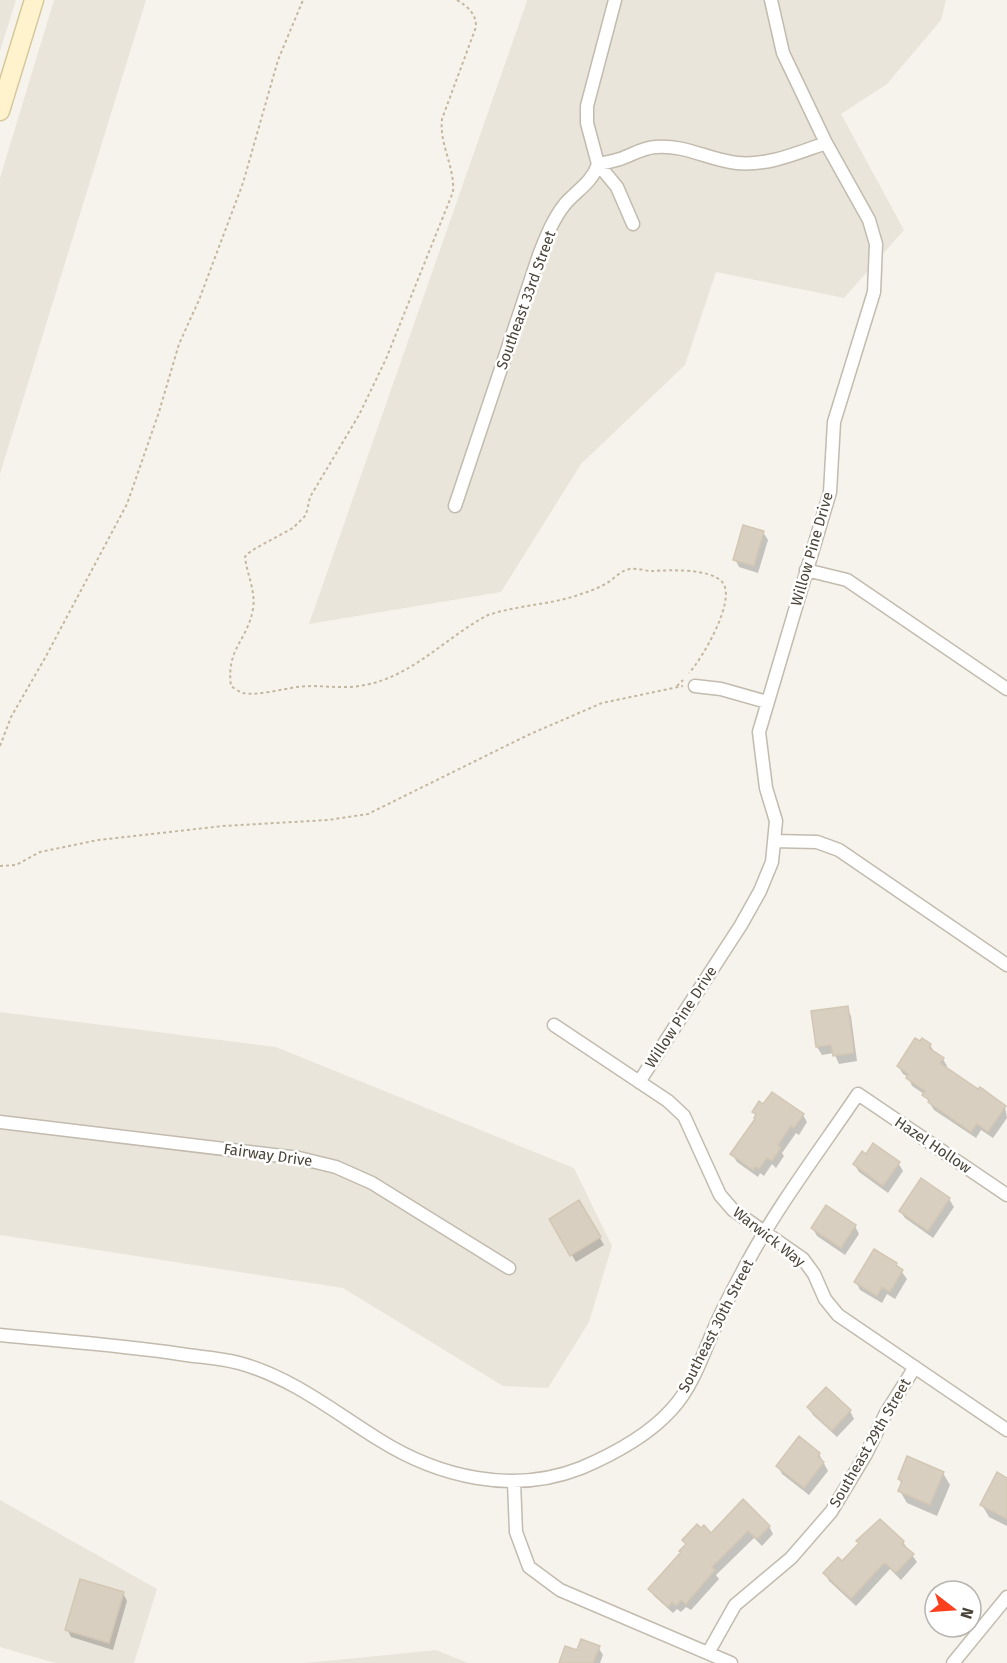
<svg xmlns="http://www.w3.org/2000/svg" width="1007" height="1663" font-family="'Fira Sans',sans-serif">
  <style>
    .residential { fill: #eae5da }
    .shadow { fill: #0003 }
    .building { fill: #d8cfc1; stroke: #d3c7b4; stroke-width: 1.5 }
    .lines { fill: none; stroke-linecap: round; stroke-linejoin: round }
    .street-casing { stroke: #c2bbae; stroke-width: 15 }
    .secondary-casing { stroke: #d6c79b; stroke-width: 21 }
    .path { stroke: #c4b79f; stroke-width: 2; stroke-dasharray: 3 3; stroke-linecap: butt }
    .street { stroke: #fff; stroke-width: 12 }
    .secondary { stroke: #fff3cd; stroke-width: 18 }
    .labels { text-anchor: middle; stroke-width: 5; stroke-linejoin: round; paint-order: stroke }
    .street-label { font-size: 15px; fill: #4b4439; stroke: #fff }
  </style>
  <rect width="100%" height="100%" fill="#f6f3ec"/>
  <path class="residential" d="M 0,0 L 16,0 L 0,51 Z
    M 54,0 L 146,0 L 0,474 L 0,178 Z
    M 525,0 L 946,0 L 941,20 L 887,84 L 841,114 L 904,230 L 844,298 L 716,272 L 685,365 L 581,464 L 501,592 L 309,624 L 527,1 Z
    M 0,1012 L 276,1047 L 574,1168 L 612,1246 L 589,1322 L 548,1388 L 503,1386 L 343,1288 L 0,1235 Z
    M 0,1500 L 157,1589 L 134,1663 L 55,1663 L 0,1647 Z
    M 436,1650 L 468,1663 L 304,1663 L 367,1657 Z"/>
  <path class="shadow" d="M 763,532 L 768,540 L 758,573 L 739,567 L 735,559 Z
    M 847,1008 L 851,1016 L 857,1061 L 839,1064 L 834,1053 L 822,1055 L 817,1047 L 813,1013 Z
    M 930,1045 L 935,1053 L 943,1059 L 947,1066 L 946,1069 L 1005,1107 L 1007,1118 L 993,1138 L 981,1130 L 976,1138 L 934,1110 L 924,1094 L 912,1086 L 908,1077 L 903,1074 L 898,1066 Z
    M 754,1112 L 803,1115 L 807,1122 L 799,1135 L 796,1133 L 782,1153 L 784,1156 L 776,1168 L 772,1164 L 764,1176 L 760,1173 L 758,1177 L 737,1162 L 732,1154 L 757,1120 Z
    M 854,1164 L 899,1164 L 903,1171 L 888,1193 L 859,1172 Z
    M 922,1180 L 949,1199 L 954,1207 L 933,1238 L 905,1218 L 900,1211 Z
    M 579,1202 L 604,1245 L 576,1262 L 551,1220 Z
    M 855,1226 L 859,1234 L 845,1255 L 817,1236 L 813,1229 Z
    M 896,1264 L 907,1279 L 895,1299 L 887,1294 L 882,1303 L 860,1290 L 856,1282 Z
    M 809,1408 L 850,1411 L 854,1419 L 837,1437 L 813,1415 Z
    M 819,1454 L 828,1471 L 809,1495 L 782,1474 L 778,1466 Z
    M 943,1473 L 950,1485 L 937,1516 L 907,1503 L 900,1491 L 902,1484 L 899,1479 Z
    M 1007,1480 L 1007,1526 L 989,1517 L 982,1505 Z
    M 880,1521 L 903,1542 L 917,1562 L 901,1580 L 890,1569 L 856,1606 L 829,1581 L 825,1574 L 842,1563 Z
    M 769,1526 L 773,1534 L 762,1546 L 754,1538 L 716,1575 L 719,1579 L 691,1610 L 686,1607 L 681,1612 L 677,1609 L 673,1613 L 654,1596 L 650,1589 L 682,1553 L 686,1545 L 683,1540 Z
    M 123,1593 L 127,1601 L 113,1650 L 71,1637 L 67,1629 Z
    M 598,1647 L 603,1655 L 600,1663 L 560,1663 L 578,1652 Z"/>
  <path class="building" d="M 743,525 L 764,531 L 754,566 L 733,560 Z
    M 848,1006 L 854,1053 L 833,1056 L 831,1045 L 816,1047 L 811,1011 Z
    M 915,1038 L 920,1041 L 922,1038 L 931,1044 L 929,1048 L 944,1058 L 940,1063 L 978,1089 L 980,1087 L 1006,1106 L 988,1132 L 977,1124 L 971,1132 L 928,1102 L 929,1100 L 922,1095 L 925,1091 L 906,1078 L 908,1074 L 897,1066 Z
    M 772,1092 L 804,1114 L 794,1128 L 791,1126 L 778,1145 L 781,1148 L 772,1161 L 767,1158 L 759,1169 L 755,1167 L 753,1170 L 730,1154 L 755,1119 L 754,1118 L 756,1114 L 752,1112 L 759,1101 L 763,1104 Z
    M 873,1143 L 900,1162 L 883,1186 L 853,1164 L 862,1151 L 866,1154 Z
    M 921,1178 L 950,1198 L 928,1231 L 899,1211 Z
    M 579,1200 L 601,1237 L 570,1256 L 549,1219 Z
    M 826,1205 L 856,1225 L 841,1248 L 811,1228 Z
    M 874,1249 L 897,1263 L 896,1265 L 903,1270 L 890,1292 L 882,1287 L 877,1296 L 854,1282 Z
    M 826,1387 L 851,1410 L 832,1431 L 807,1407 Z
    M 799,1436 L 820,1453 L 818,1457 L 824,1462 L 804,1488 L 776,1466 Z
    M 907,1456 L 944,1472 L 930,1505 L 898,1491 L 902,1481 L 898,1479 Z
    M 997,1472 L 1007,1478 L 1007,1519 L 980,1505 Z
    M 743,1499 L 770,1526 L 757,1539 L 748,1531 L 712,1567 L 715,1570 L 686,1604 L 681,1600 L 676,1606 L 672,1602 L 668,1607 L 648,1589 L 681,1552 L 679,1551 L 686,1544 L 682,1540 L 697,1524 L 701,1528 L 704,1525 L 711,1533 Z
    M 880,1519 L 904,1541 L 902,1544 L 914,1554 L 896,1573 L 885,1563 L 882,1565 L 851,1599 L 823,1573 L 838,1557 L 842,1561 L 859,1543 L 856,1541 Z
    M 80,1579 L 124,1592 L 109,1643 L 65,1630 Z
    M 581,1639 L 600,1646 L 593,1663 L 559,1663 L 565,1646 L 577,1650 Z"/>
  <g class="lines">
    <g class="street-casing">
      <path id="street" d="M 633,224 L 617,187 L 598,164 C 605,163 613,161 620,159 C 632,155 642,148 655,147 C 684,144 709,160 737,163 C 768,166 797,153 826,143
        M 455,506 L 539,255 C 546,237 553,219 565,204 C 577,190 592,183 598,164 L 587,123 L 587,106 L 615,0
        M 806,570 L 847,580 L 1007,689
        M 695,686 L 721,689 L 767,702
        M 774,841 L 817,842 L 839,850 L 1007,965
        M 554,1025 L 668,1101 L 684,1116 L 720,1195 L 733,1210 L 803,1259 L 814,1274 L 825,1299 L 838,1315 L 1007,1430
        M 639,1082 L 741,925 L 760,891 L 772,862 L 776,821 L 766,788 L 759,732 L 830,492 L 834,422 L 874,292 L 876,244 L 869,220 L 826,143 L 783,53 L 771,0
        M 0,1122 L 299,1158 L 336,1167 L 372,1183 L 509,1268
        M 0,1335 C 60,1341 120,1345 180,1354 C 199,1357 220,1358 239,1363 C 291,1377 333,1411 378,1439 C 438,1477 513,1495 581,1468 C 614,1454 648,1436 672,1409 C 694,1385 704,1351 717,1322 C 726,1302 737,1282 747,1263 C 779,1204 820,1150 858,1094 L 1007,1195
        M 514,1482 L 516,1532 L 529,1567 L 560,1590 L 731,1663
        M 708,1653 L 735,1605 L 791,1558 L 831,1512 L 866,1454 L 886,1413 L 915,1367
        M 953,1663 L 1007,1597"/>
    </g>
    <g class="secondary-casing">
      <path id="secondary" d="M 0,111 L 34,0"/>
    </g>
    <path class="path" d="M 457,0 C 468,7 476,13 476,27 L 442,119 C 439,144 455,167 453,192 L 386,359 L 359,415 L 310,497 L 306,515 L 293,528 L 256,548 L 247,554 L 245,557 C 247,575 256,591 253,609 C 247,642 226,648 231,686 C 234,688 239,692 243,693 C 256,696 283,689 297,687 C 320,684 343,690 365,685 C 413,676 446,637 488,615 C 518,605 551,605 581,594 C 590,591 599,588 607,583 C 614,579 621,570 630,569 C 637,568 645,571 652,571 C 669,570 712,568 723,583 C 736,601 702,659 689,673
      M 677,686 L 683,680
      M 0,746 L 11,717 L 45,658 L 127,504 L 159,412 L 179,344 L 199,300 L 243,183 L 278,60 L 303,0
      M 0,866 L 16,865 L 40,852 L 98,840 L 223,826 L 328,820 L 368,814 L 528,735 L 602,703 L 683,686"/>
    <use href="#street" class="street"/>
    <use href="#secondary" class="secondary"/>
  </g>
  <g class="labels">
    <g class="street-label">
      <text transform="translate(526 300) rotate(-70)" y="5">Southeast 33rd Street</text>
      <text transform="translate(812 549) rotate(-74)" y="5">Willow Pine Drive</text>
      <text transform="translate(681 1017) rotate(-57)" y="5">Willow Pine Drive</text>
      <text transform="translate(933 1145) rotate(34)" y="5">Hazel Hollow</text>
      <text transform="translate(268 1155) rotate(8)" y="5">Fairway Drive</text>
      <text transform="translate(769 1237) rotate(38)" y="5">Warwick Way</text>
      <text transform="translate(716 1326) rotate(-63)" y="5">Southeast 30th Street</text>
      <text transform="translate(870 1443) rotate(-60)" y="5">Southeast 29th Street</text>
    </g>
  </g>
  <g transform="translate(953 1609) rotate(107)"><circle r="28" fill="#ffffff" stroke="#b7b4b0" stroke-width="1.5"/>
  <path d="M0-4.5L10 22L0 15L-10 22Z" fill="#fc3f1d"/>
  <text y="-9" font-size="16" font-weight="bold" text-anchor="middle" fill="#4b4439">N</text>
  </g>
</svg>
